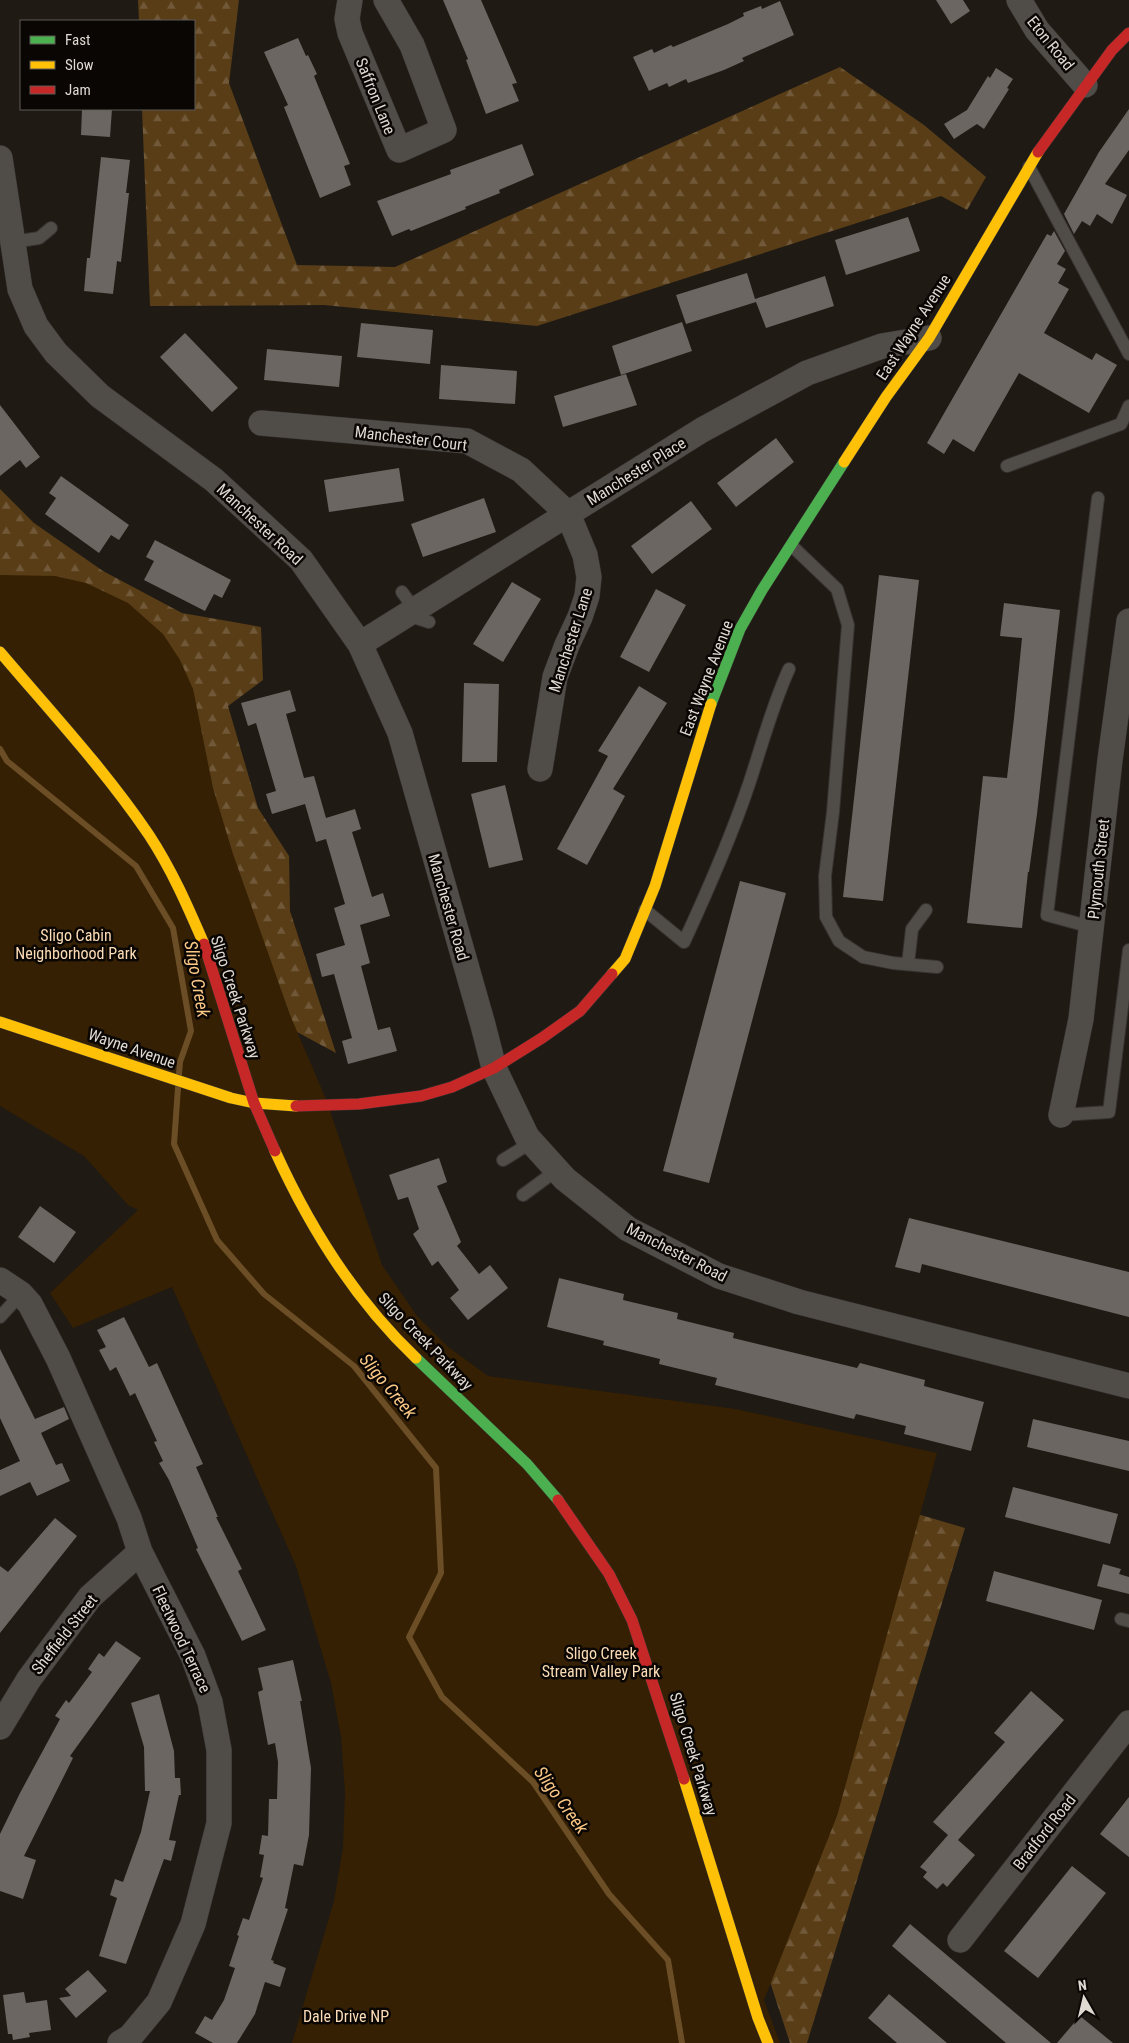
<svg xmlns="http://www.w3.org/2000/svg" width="1129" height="2043" font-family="'Roboto Condensed',sans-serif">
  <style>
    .forest { fill: url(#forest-firs) }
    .park { fill: #352003 }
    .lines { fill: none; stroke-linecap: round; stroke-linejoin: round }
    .stream { stroke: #6b4e26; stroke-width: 6 }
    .building { fill: #6b6661 }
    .lane-casing { stroke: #373330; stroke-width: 14 }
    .street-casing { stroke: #373330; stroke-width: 26 }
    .fast-casing { stroke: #373330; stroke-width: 12 }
    .slow-casing { stroke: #373330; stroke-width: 12 }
    .jam-casing { stroke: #373330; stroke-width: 12 }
    .lane { stroke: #504c48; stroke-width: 12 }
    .street { stroke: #504c48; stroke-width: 25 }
    .fast { stroke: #4caf50; stroke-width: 11 }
    .slow { stroke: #ffc107; stroke-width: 11 }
    .jam { stroke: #c62828; stroke-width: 11 }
    .labels { text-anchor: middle; stroke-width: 5; stroke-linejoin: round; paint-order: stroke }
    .street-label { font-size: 16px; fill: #dfd9d2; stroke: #090603 }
    .park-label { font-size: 16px; fill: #fdddb7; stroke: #090603 }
    .water-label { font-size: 18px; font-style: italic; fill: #fcc886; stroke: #090603 }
  </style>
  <defs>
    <pattern id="forest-firs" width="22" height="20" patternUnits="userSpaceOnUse" patternTransform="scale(1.25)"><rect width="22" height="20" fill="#583d17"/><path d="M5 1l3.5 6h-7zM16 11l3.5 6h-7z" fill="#705838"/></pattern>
  </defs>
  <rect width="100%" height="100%" fill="#1f1a14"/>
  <path class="forest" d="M 138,0 L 239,0 L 229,83 L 297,265 L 395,267 L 840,67 L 924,125 L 986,177 L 967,210 L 941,196 L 537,326 L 324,305 L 150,306 L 142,109 L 194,109 L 194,21 L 139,21 Z
    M 0,489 L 34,523 L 103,571 L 182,613 L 261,627 L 263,680 L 228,706 L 258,808 L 289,856 L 290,911 L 336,1053 L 282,1024 L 0,584 Z
    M 531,1400 L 965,1528 L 807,2043 L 790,2043 L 730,1860 Z"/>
  <path class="park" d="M 0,575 L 55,576 L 86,583 L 128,603 L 163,634 L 180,660 L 193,689 L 213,788 L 233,854 L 290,1015 L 326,1099 L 382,1265 L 417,1316 L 447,1346 L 488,1376 L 736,1409 L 937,1453 L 837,1816 L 764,2000 L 780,2043 L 292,2043 L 334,1901 L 343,1847 L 345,1792 L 341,1737 L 331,1683 L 296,1566 L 172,1287 L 73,1328 L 50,1293 L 138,1210 L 128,1205 L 84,1156 L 0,1106 Z"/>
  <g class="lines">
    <path class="stream" d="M 0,749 L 7,761 L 136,866 L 173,928 L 191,1031 L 180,1062 L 179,1074
      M 178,1088 L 174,1144 L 217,1240 L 264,1294 L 354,1366 L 436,1468 L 441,1573 L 409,1637 L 442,1697 L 533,1782 L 609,1894 L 668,1960 L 682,2043"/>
  </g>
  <path class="building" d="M 443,0 L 481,0 L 517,83 L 512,84 L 519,101 L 486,114 L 466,60 L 468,59 Z
    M 936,0 L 963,0 L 970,11 L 951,24 Z
    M 780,1 L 794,35 L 742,58 L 744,61 L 724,70 L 688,83 L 686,79 L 669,87 L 667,83 L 649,91 L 633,57 L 652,49 L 654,53 L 671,45 L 673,47 L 728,24 L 744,16 L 743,13 L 761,6 L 762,9 Z
    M 298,38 L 306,56 L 308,55 L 317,74 L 314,76 L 350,164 L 344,166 L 351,185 L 320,198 L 284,107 L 288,105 L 264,52 Z
    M 996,68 L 1013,79 L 1007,88 L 1009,89 L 984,129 L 977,124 L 954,139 L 944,124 L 967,110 L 988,76 L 990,78 Z
    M 82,109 L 112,109 L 110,137 L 81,135 Z
    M 1129,109 L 1129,150 L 1105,184 L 1127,195 L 1112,224 L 1097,214 L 1090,226 L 1082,221 L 1074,234 L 1064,214 L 1099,152 Z
    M 522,144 L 534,175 L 499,190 L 500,193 L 465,207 L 466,209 L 411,231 L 409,229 L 392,236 L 377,201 L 451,174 L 450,170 Z
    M 101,157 L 130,160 L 126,193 L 129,193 L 121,262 L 117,261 L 113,294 L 84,291 L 87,258 L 90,258 Z
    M 908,217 L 920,251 L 846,275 L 835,240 Z
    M 1054,231 L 1065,251 L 1057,264 L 1066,269 L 1058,283 L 1069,289 L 1044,333 L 1092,360 L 1096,353 L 1117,365 L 1089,413 L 1019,373 L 974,452 L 953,439 L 944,454 L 927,443 L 1047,234 L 1051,236 Z
    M 747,273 L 755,299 L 825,276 L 834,306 L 766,328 L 756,302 L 686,324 L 676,295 Z
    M 682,322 L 692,351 L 621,375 L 612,346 Z
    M 361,323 L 433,330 L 430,364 L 357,357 Z
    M 185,333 L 238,388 L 212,412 L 160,357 Z
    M 267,349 L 342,356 L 339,387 L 264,380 Z
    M 441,365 L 517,371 L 515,404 L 439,399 Z
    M 626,374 L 637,405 L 563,427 L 554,396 Z
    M 0,405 L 40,457 L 26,468 L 20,460 L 0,476 Z
    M 776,438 L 794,462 L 736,507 L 717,483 Z
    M 399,468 L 404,501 L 329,512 L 324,480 Z
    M 61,476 L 129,525 L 119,540 L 111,535 L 99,553 L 45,514 L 56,498 L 49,493 Z
    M 484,498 L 496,532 L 423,557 L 411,524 Z
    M 691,501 L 712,529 L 652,574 L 631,546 Z
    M 155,540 L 231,580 L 222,598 L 214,594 L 205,611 L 144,580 L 154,561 L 146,557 Z
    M 879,575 L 919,580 L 883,901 L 843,897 Z
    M 512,582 L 541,599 L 503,662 L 473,644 Z
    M 656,589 L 686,605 L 649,672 L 620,657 Z
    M 1004,603 L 1060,610 L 1037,814 L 1029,872 L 1028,872 L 1022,928 L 967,923 L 983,776 L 1007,778 L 1014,718 L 1022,638 L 1000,636 Z
    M 464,683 L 499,684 L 497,762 L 462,762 Z
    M 639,686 L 667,703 L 613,789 L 625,796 L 587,865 L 557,849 L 608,756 L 598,751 Z
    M 290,690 L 296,711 L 286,714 L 304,778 L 314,776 L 326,818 L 355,809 L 361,829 L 352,832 L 372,897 L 383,893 L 390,916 L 360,925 L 370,963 L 361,966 L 378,1030 L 390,1027 L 397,1051 L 348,1064 L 342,1041 L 352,1038 L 334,974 L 322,977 L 316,954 L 345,945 L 334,908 L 345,904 L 326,839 L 316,842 L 305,804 L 272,814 L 266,794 L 276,791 L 256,723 L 248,726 L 241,703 Z
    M 505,785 L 523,860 L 489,868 L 471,794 Z
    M 740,881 L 786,893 L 709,1183 L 663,1171 Z
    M 439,1158 L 447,1182 L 437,1186 L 461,1242 L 457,1246 L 479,1274 L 490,1265 L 508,1288 L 468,1320 L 450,1298 L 459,1290 L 438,1261 L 432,1266 L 413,1234 L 419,1229 L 408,1197 L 398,1200 L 389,1175 Z
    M 40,1206 L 76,1232 L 54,1263 L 18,1237 Z
    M 909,1218 L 1129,1272 L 1129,1317 L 922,1264 L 920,1273 L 895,1267 Z
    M 559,1278 L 624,1294 L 623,1300 L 678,1313 L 677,1319 L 734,1333 L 733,1338 L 857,1368 L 860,1363 L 925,1380 L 924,1386 L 984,1402 L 971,1451 L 904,1434 L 906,1426 L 856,1414 L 854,1419 L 715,1385 L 717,1378 L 659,1364 L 660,1359 L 603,1345 L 604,1341 L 547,1327 Z
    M 124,1317 L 149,1367 L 157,1363 L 203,1464 L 196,1467 L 218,1517 L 216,1517 L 242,1569 L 238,1571 L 266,1630 L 242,1641 L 196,1549 L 198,1548 L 169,1480 L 159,1463 L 163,1461 L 154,1442 L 157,1441 L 135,1393 L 130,1396 L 116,1367 L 110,1371 L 99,1350 L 106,1347 L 97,1330 Z
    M 0,1349 L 35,1419 L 64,1407 L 69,1419 L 41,1433 L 56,1465 L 62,1463 L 70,1481 L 37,1496 L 30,1482 L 0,1496 L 0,1470 L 20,1461 L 0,1418 Z
    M 1033,1419 L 1129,1441 L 1129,1471 L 1027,1447 Z
    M 1013,1487 L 1118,1514 L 1110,1544 L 1005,1517 Z
    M 55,1518 L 77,1536 L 0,1633 L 0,1566 L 8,1572 Z
    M 1103,1564 L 1121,1569 L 1119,1574 L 1129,1577 L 1129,1594 L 1097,1586 Z
    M 994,1571 L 1102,1600 L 1094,1630 L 986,1601 Z
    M 116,1641 L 141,1658 L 70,1756 L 73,1758 L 24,1856 L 36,1860 L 23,1899 L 0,1891 L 0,1834 L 20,1793 L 60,1719 L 55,1716 L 66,1700 L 69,1703 L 92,1672 L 88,1669 L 99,1653 L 104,1657 Z
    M 293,1660 L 302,1701 L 300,1701 L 311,1768 L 309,1835 L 303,1866 L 294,1864 L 285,1908 L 288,1909 L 271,1960 L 274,1961 L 273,1963 L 286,1968 L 280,1987 L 265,1982 L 255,2014 L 237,2043 L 213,2043 L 195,2033 L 205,2016 L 212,2020 L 224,2000 L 235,1968 L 229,1966 L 239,1936 L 237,1935 L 243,1918 L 249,1920 L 263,1878 L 260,1877 L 264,1855 L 259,1854 L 262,1835 L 268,1836 L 269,1799 L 277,1799 L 278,1762 L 275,1743 L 268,1745 L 258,1692 L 263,1690 L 258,1668 Z
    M 1031,1691 L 1064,1720 L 958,1840 L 975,1855 L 947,1887 L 943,1883 L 937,1889 L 923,1877 L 927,1872 L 920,1867 L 948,1835 L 933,1822 L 1005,1742 L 994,1733 Z
    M 159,1694 L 174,1751 L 175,1778 L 180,1778 L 181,1795 L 179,1795 L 169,1840 L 176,1841 L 171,1861 L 164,1859 L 126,1964 L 99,1956 L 117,1898 L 110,1895 L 115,1879 L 123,1882 L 141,1832 L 150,1791 L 145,1791 L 144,1747 L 131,1703 Z
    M 1129,1797 L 1129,1857 L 1100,1834 Z
    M 1072,1866 L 1106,1893 L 1038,1978 L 1004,1951 Z
    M 910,1924 L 1051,2043 L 1006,2043 L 892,1946 Z
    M 88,1970 L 107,1991 L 76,2018 L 59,1998 L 71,1996 L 65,1989 Z
    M 24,1992 L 26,2003 L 47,2000 L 51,2030 L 29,2033 L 30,2037 L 13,2040 L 12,2034 L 8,2034 L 3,1995 Z
    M 889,1994 L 947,2043 L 897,2043 L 868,2018 Z
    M 1080,2016 L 1113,2043 L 1057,2043 Z"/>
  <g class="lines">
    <g class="lane-casing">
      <path id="lane" d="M 1029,167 L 1129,354
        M 13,242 L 39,238 L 51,228
        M 1007,466 L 1121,424 L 1129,406
        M 792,546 L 837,589 L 848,625 L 833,812 L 825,876 L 826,917 L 839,941 L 863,957 L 893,963 L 937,967
        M 402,592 L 415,610
        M 407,615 L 429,622
        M 645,910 L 684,942 C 708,890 731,838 749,784 C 762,745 772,706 789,669
        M 1091,927 L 1047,915 L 1098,498
        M 908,964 L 912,929 L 926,910
        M 1061,1115 L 1109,1112 L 1129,950
        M 503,1160 L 532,1142
        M 523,1195 L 557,1170
        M 0,1317 L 21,1294
        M 1121,1619 L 1129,1621"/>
    </g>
    <g class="street-casing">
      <path id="street" d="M 350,0 L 347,19 L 350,33 L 399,150 L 444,130 L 412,45 L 386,0
        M 1019,0 L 1037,30 L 1085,85
        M 0,158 L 20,289 L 36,326 L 56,353 L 100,396 L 214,480 L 301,560 L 360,644 L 400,733 L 483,1025 L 494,1068 L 527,1137 L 565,1179 L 628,1229 L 719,1276 L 799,1302 L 1129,1386
        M 261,423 L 467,441 L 521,470 L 568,514 L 585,555 L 589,577 L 587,596 L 580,617 L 567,645 L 555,677 L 540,769
        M 360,644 L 702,430 L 807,373 L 882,346 L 929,338
        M 1061,1115 L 1081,1019 L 1110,760 L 1129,621
        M 0,1280 L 21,1294 L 30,1304 L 58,1358 L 129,1518 L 140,1552 L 193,1656 L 210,1702 L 219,1750 L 219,1823 L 193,1924 L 159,2002 L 130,2037 L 120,2043
        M 0,1727 L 29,1679 L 90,1597 L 140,1552
        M 960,1940 L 1129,1723"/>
    </g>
    <g class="fast-casing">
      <path id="fast" d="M 711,704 L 740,629 L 762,590 L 844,462
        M 416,1358 L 527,1464 L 558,1500"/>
    </g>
    <g class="slow-casing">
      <path id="slow" d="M 844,462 L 886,397 L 929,338 L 1038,152
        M 0,652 C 51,712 105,770 149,835 C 172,870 188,907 204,944
        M 612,974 L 625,959 L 655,886 L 711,704
        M 0,1022 L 231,1098 L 254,1103 L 296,1106
        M 275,1151 C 309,1226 356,1301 416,1358
        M 684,1779 L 758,2018 L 768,2043"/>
    </g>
    <g class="jam-casing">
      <path id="jam" d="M 1038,152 L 1112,50 L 1129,33
        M 204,944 L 254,1103 L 275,1151
        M 296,1106 L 359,1104 L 421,1096 L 452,1087 L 494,1068 L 542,1038 L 580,1011 L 612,974
        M 558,1500 L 609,1574 L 632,1620 L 684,1779"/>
    </g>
    <use href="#lane" class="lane"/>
    <use href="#street" class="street"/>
    <use href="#fast" class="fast"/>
    <use href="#slow" class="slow"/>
    <use href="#jam" class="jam"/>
  </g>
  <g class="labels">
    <g class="street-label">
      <text transform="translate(1051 43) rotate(51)" y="6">Eton Road</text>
      <text transform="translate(376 96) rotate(68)" y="6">Saffron Lane</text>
      <text transform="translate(913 327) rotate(-57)" y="6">East Wayne Avenue</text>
      <text transform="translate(411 438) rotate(7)" y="6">Manchester Court</text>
      <text transform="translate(636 471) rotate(-32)" y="6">Manchester Place</text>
      <text transform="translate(260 524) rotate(43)" y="6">Manchester Road</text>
      <text transform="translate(570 640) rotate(-72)" y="6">Manchester Lane</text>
      <text transform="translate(706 678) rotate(-69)" y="6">East Wayne Avenue</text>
      <text transform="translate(1098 869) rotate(-84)" y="6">Plymouth Street</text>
      <text transform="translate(449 907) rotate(74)" y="6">Manchester Road</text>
      <text transform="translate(236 997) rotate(72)" y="6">Sligo Creek Parkway</text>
      <text transform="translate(132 1048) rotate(19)" y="6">Wayne Avenue</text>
      <text transform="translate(677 1252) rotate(27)" y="6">Manchester Road</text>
      <text transform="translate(426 1341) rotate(46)" y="6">Sligo Creek Parkway</text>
      <text transform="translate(64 1634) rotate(-52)" y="6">Sheffield Street</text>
      <text transform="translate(182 1639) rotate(65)" y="6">Fleetwood Terrace</text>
      <text transform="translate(694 1754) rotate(73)" y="6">Sligo Creek Parkway</text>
      <text transform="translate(1044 1832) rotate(-52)" y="6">Bradford Road</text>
    </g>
    <g class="park-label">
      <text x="76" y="941">Sligo Cabin<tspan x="76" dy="18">Neighborhood Park</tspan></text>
      <text x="601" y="1659">Sligo Creek<tspan x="601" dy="18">Stream Valley Park</tspan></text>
      <text x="346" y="2022">Dale Drive NP</text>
    </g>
    <g class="water-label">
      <text transform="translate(197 979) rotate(80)" y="6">Sligo Creek</text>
      <text transform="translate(388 1386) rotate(50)" y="6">Sligo Creek</text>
      <text transform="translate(561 1800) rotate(54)" y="6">Sligo Creek</text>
    </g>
  </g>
  <rect x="20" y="20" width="175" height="90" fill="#090603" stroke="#5f5a56"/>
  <rect x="30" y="36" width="25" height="8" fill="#4caf50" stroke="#5f5a56"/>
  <text x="65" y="45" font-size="15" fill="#dfd9d2">Fast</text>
  <rect x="30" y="61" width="25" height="8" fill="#ffc107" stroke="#5f5a56"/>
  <text x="65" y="70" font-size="15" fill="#dfd9d2">Slow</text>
  <rect x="30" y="86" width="25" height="8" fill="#c62828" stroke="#5f5a56"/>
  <text x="65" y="95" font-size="15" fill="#dfd9d2">Jam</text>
  <g transform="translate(1084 1998) rotate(352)" stroke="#090603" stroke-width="4" paint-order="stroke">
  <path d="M0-4L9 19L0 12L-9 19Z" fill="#dfd9d2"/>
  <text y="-8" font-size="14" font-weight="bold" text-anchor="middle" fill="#dfd9d2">N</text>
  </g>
</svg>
